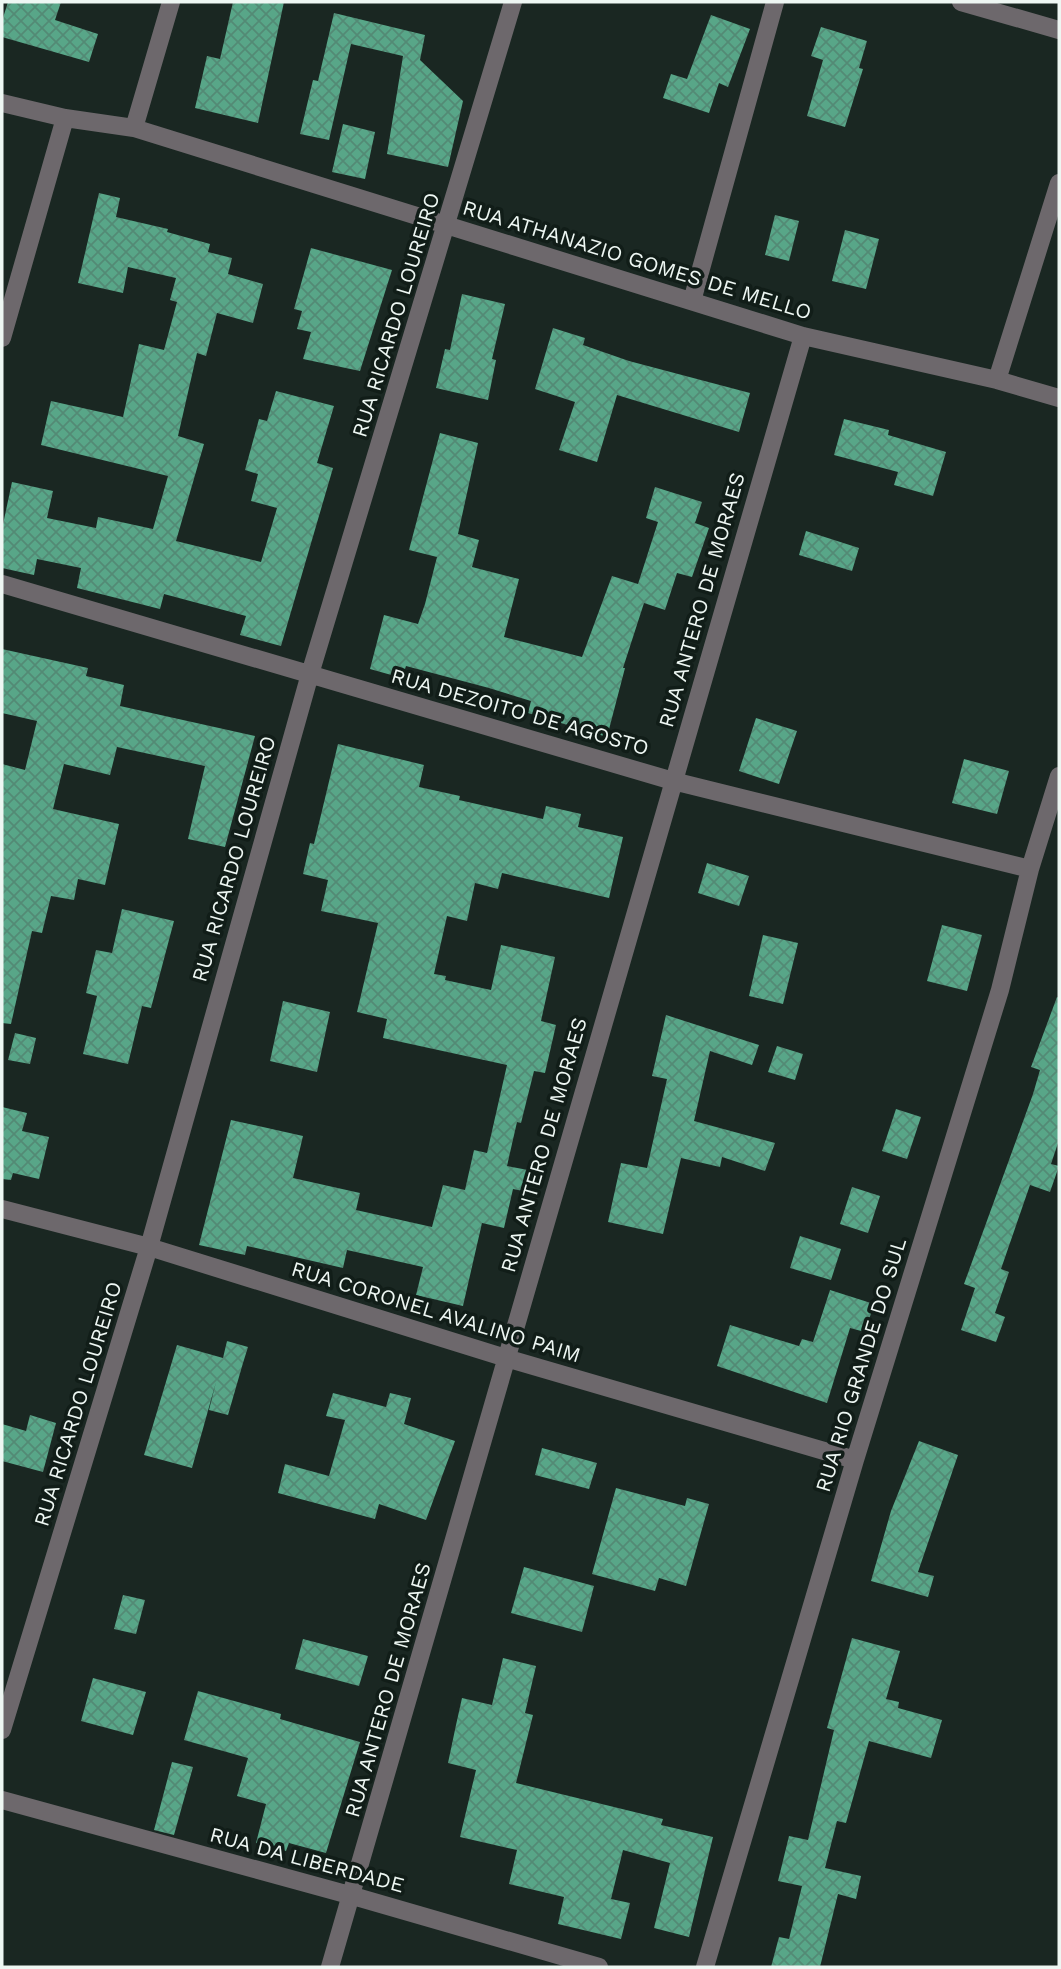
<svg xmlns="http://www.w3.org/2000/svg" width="1061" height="1969" font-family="'Work Sans',sans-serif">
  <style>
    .building { fill: url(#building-cross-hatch) }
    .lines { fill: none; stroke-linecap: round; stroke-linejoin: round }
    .street { stroke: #6d686c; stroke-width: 18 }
    .labels { text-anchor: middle; stroke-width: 7; stroke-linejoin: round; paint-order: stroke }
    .street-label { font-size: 21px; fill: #eef7f3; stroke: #111d18 }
  </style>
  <defs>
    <pattern id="building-cross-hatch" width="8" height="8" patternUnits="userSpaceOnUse" patternTransform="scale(1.75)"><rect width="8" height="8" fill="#58a688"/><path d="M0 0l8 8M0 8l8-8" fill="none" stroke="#538a75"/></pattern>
  </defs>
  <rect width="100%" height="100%" fill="#1a2722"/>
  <path class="building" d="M 8,2 L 61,2 L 55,20 L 98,34 L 89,62 L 2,37 L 2,21 Z
    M 233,2 L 284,2 L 258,123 L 195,108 L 207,56 L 220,59 Z
    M 334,13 L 425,35 L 420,60 L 463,101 L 448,167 L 387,154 L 403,56 L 351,44 L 329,140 L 300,134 L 313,80 L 318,81 Z
    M 711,15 L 750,29 L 728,87 L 719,83 L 709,113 L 663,98 L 671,74 L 687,79 Z
    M 821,27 L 867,41 L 859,68 L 863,69 L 845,127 L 807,116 L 823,60 L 811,56 Z
    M 343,124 L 375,132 L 365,179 L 332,172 Z
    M 99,193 L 120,198 L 116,217 L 168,229 L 167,232 L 210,244 L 208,252 L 232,258 L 228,274 L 263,284 L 253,323 L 217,313 L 206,356 L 197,353 L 178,436 L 204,444 L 176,541 L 261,562 L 277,508 L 251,501 L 258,474 L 245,470 L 259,419 L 267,421 L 276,391 L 334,406 L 317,463 L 333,468 L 281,646 L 240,635 L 246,616 L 164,594 L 160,609 L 77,588 L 81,568 L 37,559 L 34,575 L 2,568 L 2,529 L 12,482 L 53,491 L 47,518 L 96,528 L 98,517 L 153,529 L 168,476 L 41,445 L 51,401 L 123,417 L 139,344 L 164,350 L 177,302 L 170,300 L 176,278 L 128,267 L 123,293 L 78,283 Z
    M 775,215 L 799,221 L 789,261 L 765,255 Z
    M 845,230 L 879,239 L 866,289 L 832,281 Z
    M 311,248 L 392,270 L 360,371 L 303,359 L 311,332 L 297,329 L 302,311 L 294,309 Z
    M 462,294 L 505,304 L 492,359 L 496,360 L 488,400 L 436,388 L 445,349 L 450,350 Z
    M 553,328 L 585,338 L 583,345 L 629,361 L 750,393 L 739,432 L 617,395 L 597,462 L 559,450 L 575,402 L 535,389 Z
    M 844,419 L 889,430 L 888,435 L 946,452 L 933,496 L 894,485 L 898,472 L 834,455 Z
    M 440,433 L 478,443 L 458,534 L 479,540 L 472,567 L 519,579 L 504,637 L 582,657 L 612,576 L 638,584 L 658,522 L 646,518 L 655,487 L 702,502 L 695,523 L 709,528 L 692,577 L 677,573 L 665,610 L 644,603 L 623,668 L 625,668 L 607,737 L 528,713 L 531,701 L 489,688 L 406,666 L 402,678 L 370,669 L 384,615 L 418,624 L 425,604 L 437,557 L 409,550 Z
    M 806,531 L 859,548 L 852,571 L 799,555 Z
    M 2,649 L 88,668 L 86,676 L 124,685 L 120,706 L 255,736 L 225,847 L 188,839 L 205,766 L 117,747 L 110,775 L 64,764 L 53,809 L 119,824 L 105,885 L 78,879 L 74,900 L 51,896 L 42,933 L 32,931 L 11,1024 L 2,1023 L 2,764 L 25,770 L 37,721 L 2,713 Z
    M 756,718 L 797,731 L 779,784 L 739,771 Z
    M 338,744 L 424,765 L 419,787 L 460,796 L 459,800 L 543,819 L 546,806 L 581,814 L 578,827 L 623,837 L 609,898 L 502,873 L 498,889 L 475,883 L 467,921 L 447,916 L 434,974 L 446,976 L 445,980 L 491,990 L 501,945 L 555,957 L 541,1021 L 556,1025 L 545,1073 L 534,1071 L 521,1123 L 517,1122 L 507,1166 L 528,1170 L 523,1191 L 513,1189 L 504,1228 L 482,1223 L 463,1306 L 416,1295 L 423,1267 L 347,1250 L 343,1268 L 247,1246 L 245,1255 L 199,1245 L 231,1120 L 303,1136 L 293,1178 L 360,1193 L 356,1210 L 432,1227 L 443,1185 L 465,1190 L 474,1150 L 487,1153 L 507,1065 L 383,1038 L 387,1019 L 357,1012 L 378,923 L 321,911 L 328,880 L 303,874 L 310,843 L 314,844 Z
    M 964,759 L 1009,771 L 997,814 L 952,803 Z
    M 707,863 L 749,876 L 739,906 L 698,893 Z
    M 122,909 L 174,921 L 151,1008 L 142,1006 L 128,1064 L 83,1054 L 97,996 L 86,993 L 96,950 L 112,953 Z
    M 942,925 L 982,935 L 967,991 L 927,981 Z
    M 763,935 L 798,943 L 783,1004 L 749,996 Z
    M 1057,997 L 1059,998 L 1059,1140 L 1051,1164 L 1059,1166 L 1050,1192 L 1030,1185 L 1001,1269 L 1009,1272 L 995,1313 L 1005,1317 L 996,1342 L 961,1330 L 975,1288 L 964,1284 L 1033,1094 L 1040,1070 L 1031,1067 Z
    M 283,1001 L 330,1012 L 317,1072 L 270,1061 Z
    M 666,1015 L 759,1045 L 752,1065 L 710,1051 L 694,1121 L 775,1143 L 765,1171 L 722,1157 L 720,1167 L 681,1158 L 663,1234 L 608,1222 L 621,1163 L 647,1168 L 667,1079 L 652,1076 Z
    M 15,1033 L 36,1038 L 30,1064 L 8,1060 Z
    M 777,1046 L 803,1054 L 795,1080 L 768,1072 Z
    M 2,1107 L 27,1113 L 22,1131 L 49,1137 L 39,1179 L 13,1173 L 11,1180 L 2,1179 Z
    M 896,1109 L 921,1117 L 907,1159 L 882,1151 Z
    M 852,1187 L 880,1196 L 868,1233 L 840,1224 Z
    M 800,1236 L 841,1249 L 831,1280 L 790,1268 Z
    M 830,1290 L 874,1304 L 865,1332 L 850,1328 L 827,1403 L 717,1366 L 730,1325 L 799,1346 L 802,1339 L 813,1342 Z
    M 227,1341 L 248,1347 L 243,1363 L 228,1415 L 209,1410 L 216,1382 L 192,1468 L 144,1455 L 177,1345 L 223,1358 Z
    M 333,1393 L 386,1407 L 390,1393 L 411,1398 L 404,1424 L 455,1441 L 426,1520 L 379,1504 L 375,1519 L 278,1493 L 285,1464 L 329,1476 L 345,1420 L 326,1416 Z
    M 30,1415 L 56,1423 L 43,1472 L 2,1461 L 2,1424 L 26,1431 Z
    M 919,1441 L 958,1455 L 918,1572 L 934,1576 L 928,1597 L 871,1581 L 891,1511 Z
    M 542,1448 L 597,1463 L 589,1489 L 535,1475 Z
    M 616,1488 L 685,1506 L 687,1498 L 709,1504 L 686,1586 L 659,1578 L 655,1591 L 592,1574 Z
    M 524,1567 L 594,1586 L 582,1632 L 511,1613 Z
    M 123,1595 L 145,1600 L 136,1634 L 114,1629 Z
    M 852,1638 L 900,1651 L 886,1699 L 899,1702 L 898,1708 L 942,1720 L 931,1758 L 869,1741 L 846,1823 L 837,1821 L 825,1868 L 861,1876 L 856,1899 L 838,1894 L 820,1967 L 771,1967 L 779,1937 L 789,1939 L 802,1886 L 778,1881 L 789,1836 L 808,1840 L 834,1730 L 827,1728 Z
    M 303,1639 L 368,1656 L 359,1686 L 295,1669 Z
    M 503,1658 L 536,1666 L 525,1713 L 533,1715 L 516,1783 L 663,1819 L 661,1825 L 713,1837 L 689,1937 L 654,1928 L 670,1863 L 623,1850 L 611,1899 L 630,1903 L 621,1939 L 558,1924 L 564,1897 L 509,1884 L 517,1850 L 460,1837 L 476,1770 L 448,1763 L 456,1725 L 462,1698 L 492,1705 Z
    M 93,1678 L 146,1692 L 133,1735 L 81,1721 Z
    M 198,1691 L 281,1714 L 280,1719 L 360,1742 L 326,1853 L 289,1843 L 286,1851 L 256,1843 L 266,1804 L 237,1796 L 248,1758 L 184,1740 Z
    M 172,1762 L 193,1767 L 174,1835 L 154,1830 Z"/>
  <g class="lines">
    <path class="street" d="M 961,2 L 1059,30
      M 2,103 L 65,118 L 134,128 L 803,336 L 997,380 L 1059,398
      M 134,128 L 171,2
      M 692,301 L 775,2
      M 2,338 L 65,118
      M 997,380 L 1059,183
      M 2,584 L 673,781 L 1030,869
      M 2,1209 L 149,1247 L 506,1358 L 855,1460
      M 2,1730 L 149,1247 L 310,674 L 513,2
      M 2,1800 L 353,1896 L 599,1967
      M 330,1967 L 803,336
      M 705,1967 L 855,1460 L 1000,990 L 1030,869 L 1059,776"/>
  </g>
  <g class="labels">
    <g class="street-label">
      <text transform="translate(637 260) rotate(17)" y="7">RUA ATHANAZIO GOMES DE MELLO</text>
      <text transform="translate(396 315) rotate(-73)" y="7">RUA RICARDO LOUREIRO</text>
      <text transform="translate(702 600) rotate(-74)" y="7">RUA ANTERO DE MORAES</text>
      <text transform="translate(520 712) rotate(16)" y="7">RUA DEZOITO DE AGOSTO</text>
      <text transform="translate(234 859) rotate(-74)" y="7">RUA RICARDO LOUREIRO</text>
      <text transform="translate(544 1145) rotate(-74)" y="7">RUA ANTERO DE MORAES</text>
      <text transform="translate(436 1312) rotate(17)" y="7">RUA CORONEL AVALINO PAIM</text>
      <text transform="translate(861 1365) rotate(-73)" y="7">RUA RIO GRANDE DO SUL</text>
      <text transform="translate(78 1404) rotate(-73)" y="7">RUA RICARDO LOUREIRO</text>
      <text transform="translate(388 1690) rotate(-74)" y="7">RUA ANTERO DE MORAES</text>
      <text transform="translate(307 1860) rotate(15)" y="7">RUA DA LIBERDADE</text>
    </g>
  </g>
  <rect width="1061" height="1969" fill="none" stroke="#eef7f3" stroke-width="7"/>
</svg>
